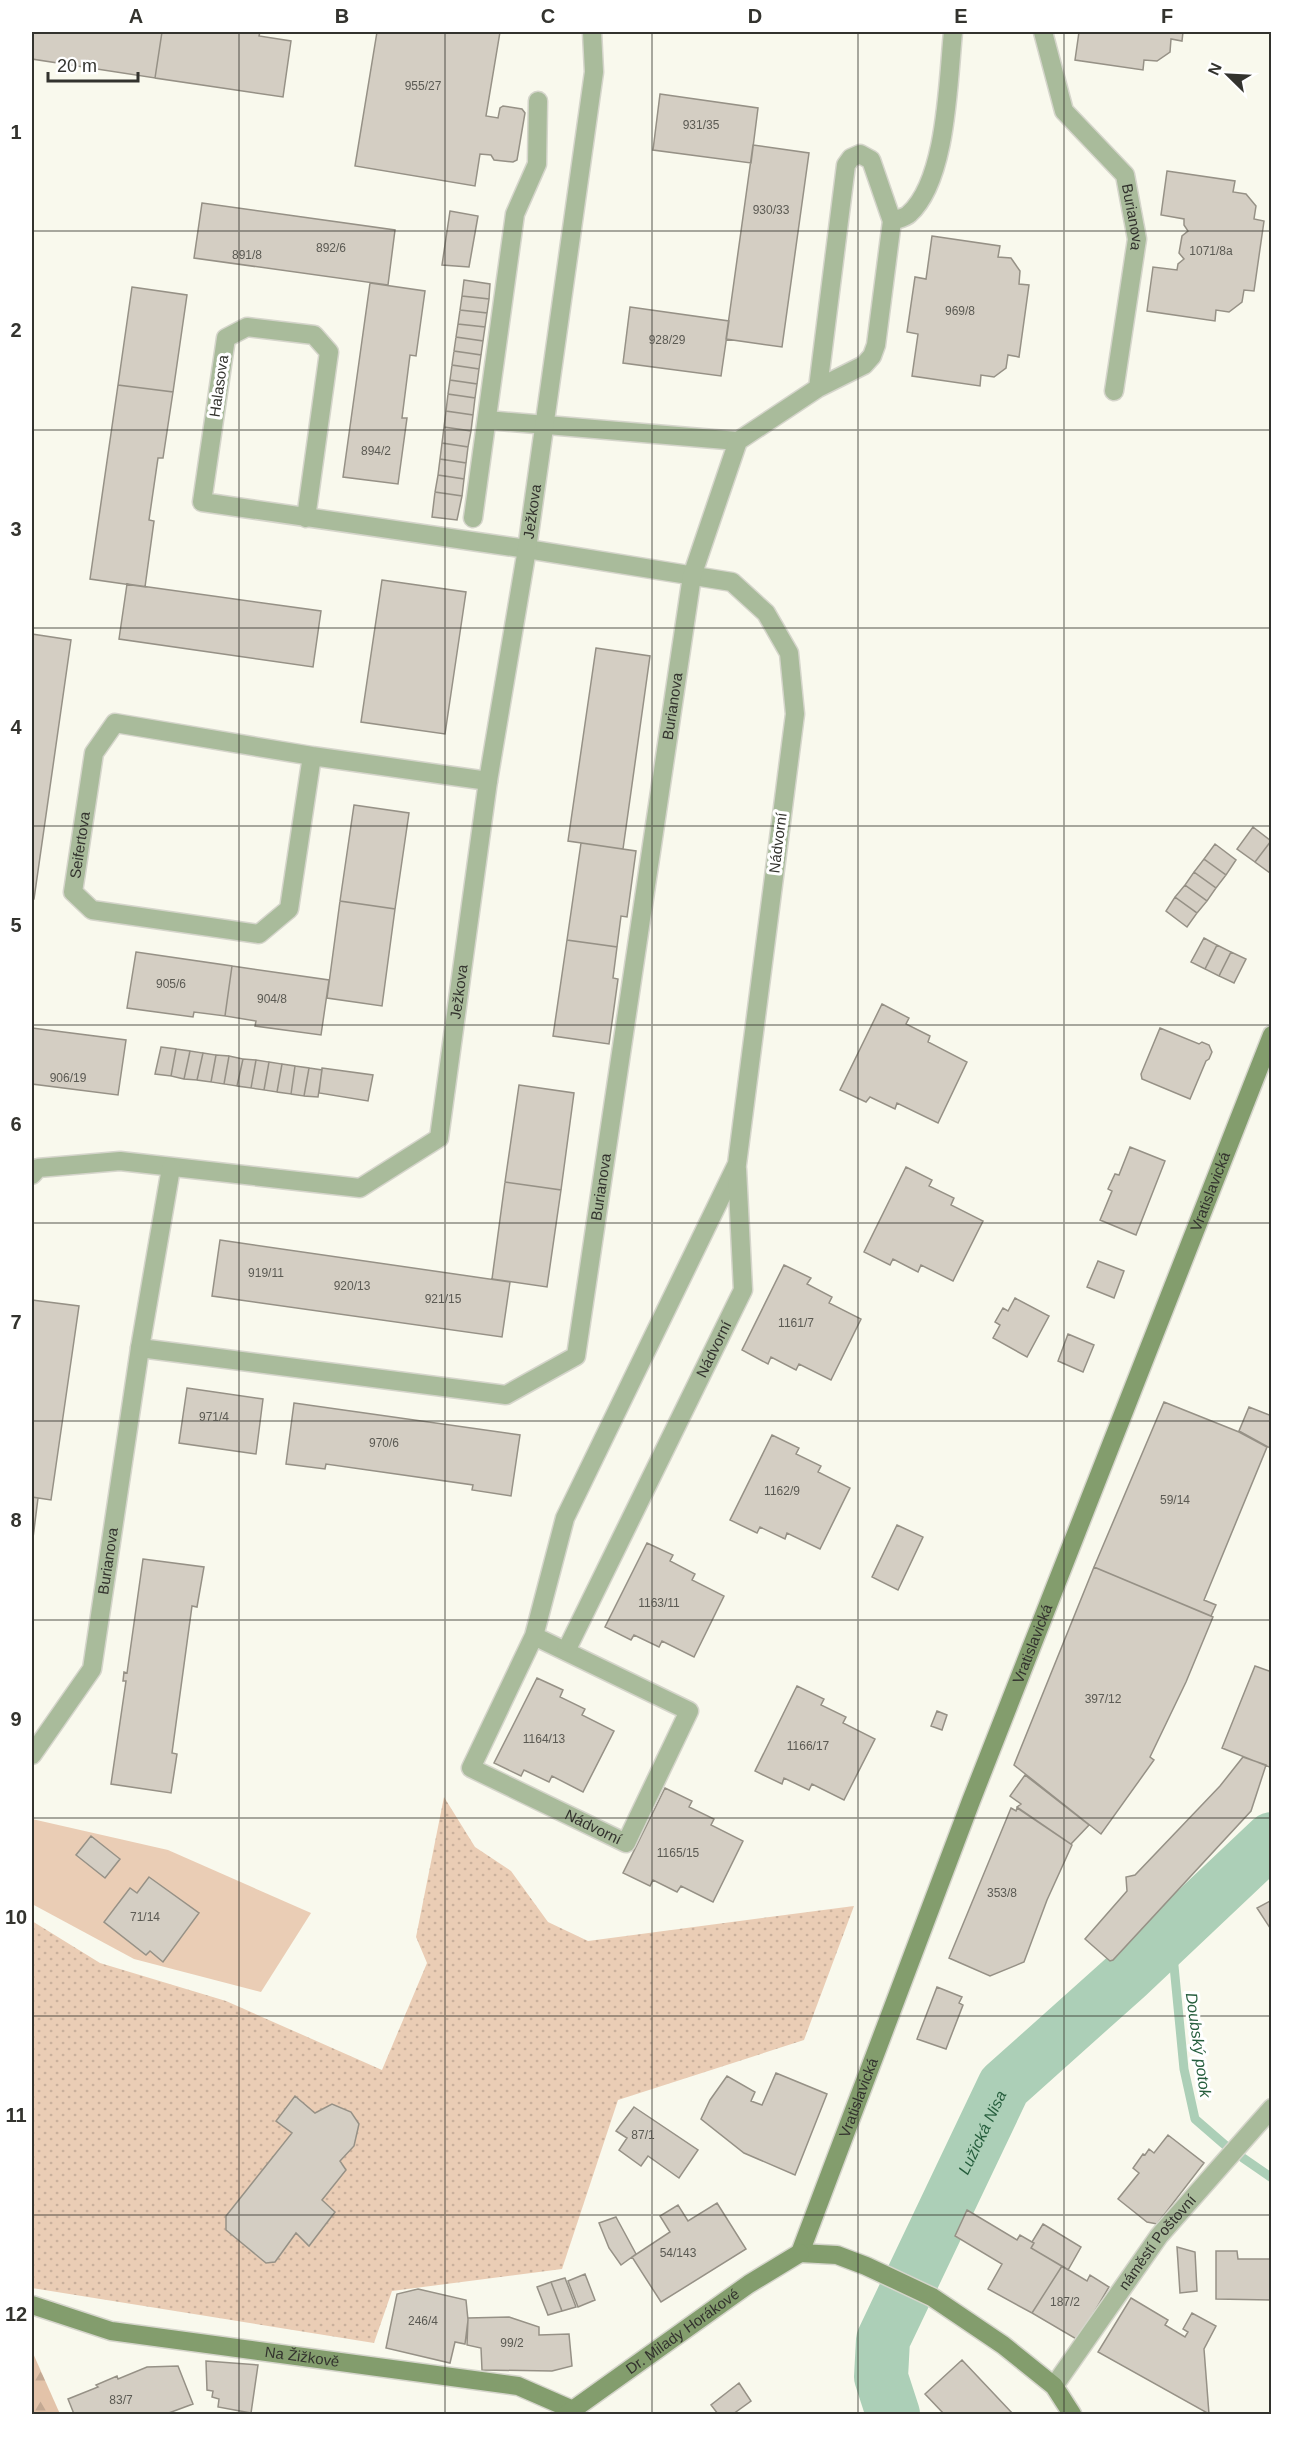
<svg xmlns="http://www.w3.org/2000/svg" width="1303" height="2446" font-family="Arial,sans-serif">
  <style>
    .green { fill: #eacdb5 }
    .forest { fill: url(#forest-firs) }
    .park { fill: url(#park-dots); fill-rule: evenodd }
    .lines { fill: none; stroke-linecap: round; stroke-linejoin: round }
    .stream { stroke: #accfb7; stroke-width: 9 }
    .river { stroke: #accfb7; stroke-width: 54 }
    .building { fill: #d4cec3; stroke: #969186; stroke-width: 1.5 }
    .street-casing { stroke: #d5d5cb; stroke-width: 21 }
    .secondary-casing { stroke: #d5d5cb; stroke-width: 21 }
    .street { stroke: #a9bb9b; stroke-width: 18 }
    .secondary { stroke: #839d6d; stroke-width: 18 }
    .grid { fill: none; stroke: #33332e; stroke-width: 1.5; stroke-opacity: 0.55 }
    .labels { text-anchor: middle; stroke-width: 6; stroke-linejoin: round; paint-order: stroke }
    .number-label { font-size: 12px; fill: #5b5a53 }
    .street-label { font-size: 15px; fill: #33332e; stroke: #fff }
    .water-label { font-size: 16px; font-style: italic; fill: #265e3d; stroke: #fff }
    .neatline { fill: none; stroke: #33332e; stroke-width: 2 }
    .grid-label { font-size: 20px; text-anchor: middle; font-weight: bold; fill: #33332e }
  </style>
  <defs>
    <pattern id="forest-firs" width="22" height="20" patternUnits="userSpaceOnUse" patternTransform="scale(1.5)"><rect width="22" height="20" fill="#e3c3a9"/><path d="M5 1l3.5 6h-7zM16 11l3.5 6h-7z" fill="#c3a892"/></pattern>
    <pattern id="park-dots" width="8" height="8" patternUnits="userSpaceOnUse" patternTransform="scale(1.5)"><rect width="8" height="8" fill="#eacdb5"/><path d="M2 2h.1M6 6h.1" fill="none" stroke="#c9b09c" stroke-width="1.8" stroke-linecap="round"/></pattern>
  </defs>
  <rect width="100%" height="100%" fill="#f9f9ed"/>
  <path class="green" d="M 32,1819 L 168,1850 L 311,1913 L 261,1992 L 134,1959 L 32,1904 Z"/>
  <path class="forest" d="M 32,2351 L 60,2414 L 32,2414 Z"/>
  <path class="park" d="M 444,1797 L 475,1847 L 511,1871 L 548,1922 L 588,1941 L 854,1906 L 804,2040 L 618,2100 L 562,2269 L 392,2291 L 374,2343 L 32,2288 L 32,1921 L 100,1963 L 226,2001 L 382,2070 L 427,1963 L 416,1937 ZM 295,2096 L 315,2113 L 332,2104 L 351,2112 L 359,2124 L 354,2146 L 340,2161 L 322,2200 L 335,2212 L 309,2245 L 296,2233 L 275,2262 L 266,2263 L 226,2230 L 226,2216 L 292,2133 L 276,2121 Z"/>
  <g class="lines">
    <path class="stream" d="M 1171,1935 L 1184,2069 L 1195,2119 L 1225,2145
      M 1243,2158 L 1272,2178"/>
    <path class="river" id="s1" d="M 893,2414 L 881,2377 L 883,2340 L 1004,2086 L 1127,1976 L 1272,1839"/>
  </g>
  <path class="building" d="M 32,32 L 162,32 L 155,78 L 32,59 Z
    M 162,32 L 260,32 L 259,36 L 291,41 L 283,97 L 155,78 Z
    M 377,32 L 500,32 L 486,116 L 498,118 L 500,108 L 503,106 L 522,109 L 525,113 L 517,160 L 513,162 L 494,160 L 491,155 L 480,154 L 475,186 L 355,166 Z
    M 1079,32 L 1183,32 L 1182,41 L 1171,39 L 1170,52 L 1157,61 L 1144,60 L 1143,70 L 1075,60 Z
    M 660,94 L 758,108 L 751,163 L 653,150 Z
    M 753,145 L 809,153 L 782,347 L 726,339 Z
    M 1167,171 L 1235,181 L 1233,192 L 1246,194 L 1256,206 L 1254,219 L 1264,221 L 1254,291 L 1244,290 L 1242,302 L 1229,312 L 1216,310 L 1215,321 L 1147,311 L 1153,267 L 1177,270 L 1178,264 L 1184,259 L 1179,253 L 1182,236 L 1188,231 L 1184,225 L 1184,219 L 1161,215 Z
    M 202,203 L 395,230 L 388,285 L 194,258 Z
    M 450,211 L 478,216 L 469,267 L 442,265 Z
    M 932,236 L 1000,246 L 998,257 L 1011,258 L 1020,271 L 1019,284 L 1029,285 L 1019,357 L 1008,355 L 1006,368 L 994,377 L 981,375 L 980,386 L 912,376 L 918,334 L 907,332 L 915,277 L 926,279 Z
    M 464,280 L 490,284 L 489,299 L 462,296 Z
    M 370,283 L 425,291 L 416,356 L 410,355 L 402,418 L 407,418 L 398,484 L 343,477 Z
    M 132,287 L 187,295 L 173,392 L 118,385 Z
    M 462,296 L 489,299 L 487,313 L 460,310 Z
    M 630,307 L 729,321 L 721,376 L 623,363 Z
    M 460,310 L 487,313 L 485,327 L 458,324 Z
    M 458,324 L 485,327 L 483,341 L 456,337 Z
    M 456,337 L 483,341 L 481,355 L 454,351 Z
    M 454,351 L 481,355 L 479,369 L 452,365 Z
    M 452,365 L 479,369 L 477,384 L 450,380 Z
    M 450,380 L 477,384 L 475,398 L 448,394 Z
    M 118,385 L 173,392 L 163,458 L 158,458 L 149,520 L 154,521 L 145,587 L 90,579 Z
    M 448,394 L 475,398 L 473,415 L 446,411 Z
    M 446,411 L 473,415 L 471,431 L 444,427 Z
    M 444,427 L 471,431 L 468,447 L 442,443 Z
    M 442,443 L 468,447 L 466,463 L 440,459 Z
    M 440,459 L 466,463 L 464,479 L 438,475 Z
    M 438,475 L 464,479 L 462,496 L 435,492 Z
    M 435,492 L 462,496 L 457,520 L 432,517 Z
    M 382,580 L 466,592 L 445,734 L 361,722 Z
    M 127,584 L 321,611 L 313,667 L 119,639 Z
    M 32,634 L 71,640 L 34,899 L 32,899 Z
    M 596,648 L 650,656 L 623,849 L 568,841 Z
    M 354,805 L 409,813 L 395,909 L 340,901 Z
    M 1253,827 L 1271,841 L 1255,862 L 1237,849 Z
    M 1271,841 L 1272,870 L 1270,873 L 1255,862 Z
    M 581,843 L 636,851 L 627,917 L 621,916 L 617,947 L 567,940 Z
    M 1215,844 L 1236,860 L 1226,875 L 1204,859 Z
    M 1204,859 L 1226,875 L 1216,888 L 1194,872 Z
    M 1194,872 L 1216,888 L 1207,901 L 1185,885 Z
    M 1185,885 L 1207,901 L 1197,913 L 1175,897 Z
    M 1175,897 L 1197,913 L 1187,927 L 1166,911 Z
    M 340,901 L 395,909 L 382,1006 L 327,998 Z
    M 1204,938 L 1217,945 L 1205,969 L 1191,962 Z
    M 567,940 L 617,947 L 613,978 L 618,979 L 609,1044 L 553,1036 Z
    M 1217,945 L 1231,952 L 1219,976 L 1205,969 Z
    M 136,952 L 232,966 L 225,1016 L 194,1012 L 193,1017 L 127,1008 Z
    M 1231,952 L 1246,959 L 1234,983 L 1219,976 Z
    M 232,966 L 329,980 L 321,1035 L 255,1026 L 256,1021 L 225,1016 Z
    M 882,1004 L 909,1018 L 906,1024 L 930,1036 L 928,1042 L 967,1062 L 938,1123 L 897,1103 L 895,1109 L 870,1097 L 866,1102 L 840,1090 Z
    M 32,1028 L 126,1040 L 118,1095 L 32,1084 Z
    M 1160,1028 L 1199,1044 L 1202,1042 L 1209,1045 L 1212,1052 L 1209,1059 L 1206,1061 L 1190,1099 L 1142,1079 L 1141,1074 Z
    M 161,1047 L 176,1049 L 171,1076 L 155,1074 Z
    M 176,1049 L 190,1051 L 184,1079 L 171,1076 Z
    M 190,1051 L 203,1053 L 197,1080 L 184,1079 Z
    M 203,1053 L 216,1055 L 211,1082 L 197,1080 Z
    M 216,1055 L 229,1056 L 224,1084 L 211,1082 Z
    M 229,1056 L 243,1059 L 237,1086 L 224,1084 Z
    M 243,1059 L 256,1060 L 251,1088 L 237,1086 Z
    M 256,1060 L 269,1062 L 264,1090 L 251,1088 Z
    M 269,1062 L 282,1064 L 277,1092 L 264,1090 Z
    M 282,1064 L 295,1066 L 291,1094 L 277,1092 Z
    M 295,1066 L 309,1068 L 304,1096 L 291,1094 Z
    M 309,1068 L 322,1070 L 318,1097 L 304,1096 Z
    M 322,1068 L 373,1075 L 368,1101 L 319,1093 Z
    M 519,1085 L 574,1093 L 561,1190 L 505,1182 Z
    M 1130,1147 L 1165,1161 L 1136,1235 L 1100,1220 L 1112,1191 L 1108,1189 L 1115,1174 L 1119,1175 Z
    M 906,1167 L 932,1180 L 929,1186 L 954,1198 L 951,1205 L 983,1221 L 953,1281 L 921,1265 L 918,1272 L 893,1259 L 890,1265 L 864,1252 Z
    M 505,1182 L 561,1190 L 547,1287 L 492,1279 Z
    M 220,1240 L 510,1282 L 502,1337 L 212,1296 Z
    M 1098,1261 L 1124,1271 L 1114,1298 L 1087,1287 Z
    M 784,1265 L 811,1278 L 807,1284 L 832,1297 L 829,1303 L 861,1319 L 831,1380 L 799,1364 L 796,1370 L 771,1357 L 768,1364 L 742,1350 Z
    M 1015,1298 L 1049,1316 L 1027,1357 L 993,1338 L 1000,1325 L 995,1322 L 1003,1308 L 1008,1311 Z
    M 32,1300 L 79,1306 L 51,1500 L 32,1497 Z
    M 1068,1334 L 1094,1345 L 1083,1372 L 1058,1361 Z
    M 187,1388 L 263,1399 L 256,1454 L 179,1443 Z
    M 1164,1402 L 1239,1432 L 1267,1447 L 1204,1600 L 1216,1605 L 1211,1616 L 1094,1567 Z
    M 294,1403 L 520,1435 L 511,1496 L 472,1490 L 473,1485 L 326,1464 L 325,1469 L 286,1464 Z
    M 1249,1407 L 1272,1416 L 1272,1449 L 1239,1431 Z
    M 772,1435 L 799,1448 L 796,1454 L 821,1466 L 818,1472 L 850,1488 L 820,1549 L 787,1533 L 785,1539 L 760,1527 L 757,1533 L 730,1520 Z
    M 32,1497 L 38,1498 L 32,1546 Z
    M 897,1525 L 923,1537 L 898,1590 L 872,1577 Z
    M 647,1543 L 673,1555 L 670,1561 L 695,1574 L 692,1580 L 724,1596 L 694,1657 L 662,1641 L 659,1647 L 634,1635 L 631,1640 L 605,1627 Z
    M 143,1559 L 204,1567 L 197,1607 L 192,1606 L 172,1753 L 177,1754 L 171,1793 L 111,1784 L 126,1681 L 123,1681 L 124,1672 L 127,1673 Z
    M 1094,1567 L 1213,1617 L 1186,1682 L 1150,1757 L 1154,1760 L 1101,1834 L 1014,1765 Z
    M 1255,1666 L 1272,1672 L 1272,1768 L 1222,1748 Z
    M 537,1678 L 563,1690 L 560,1697 L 585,1709 L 582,1715 L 614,1731 L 583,1792 L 552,1776 L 549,1782 L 524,1770 L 521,1776 L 494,1763 Z
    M 797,1686 L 824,1699 L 821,1705 L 846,1717 L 843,1723 L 875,1739 L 844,1800 L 812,1784 L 809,1790 L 784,1778 L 782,1784 L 755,1771 Z
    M 937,1711 L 947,1715 L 942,1730 L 931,1726 Z
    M 1243,1757 L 1266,1765 L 1251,1811 L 1113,1960 L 1110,1961 L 1085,1939 L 1127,1891 L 1126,1877 L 1135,1875 L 1220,1786 Z
    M 1025,1775 L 1089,1825 L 1071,1844 L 1017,1807 L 1021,1804 L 1010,1796 Z
    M 665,1788 L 692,1801 L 689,1807 L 714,1819 L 711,1825 L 743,1841 L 713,1902 L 681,1886 L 677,1892 L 653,1880 L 650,1886 L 623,1873 Z
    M 1011,1808 L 1016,1811 L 1017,1808 L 1072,1845 L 1047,1900 L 1024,1962 L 990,1976 L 949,1958 Z
    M 91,1836 L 120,1859 L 105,1878 L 76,1855 Z
    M 149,1877 L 199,1913 L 163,1962 L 150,1951 L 146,1955 L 104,1922 L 130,1888 L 137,1893 Z
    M 1272,1900 L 1272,1931 L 1257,1908 Z
    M 937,1987 L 962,1997 L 959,2003 L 963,2005 L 946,2049 L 917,2039 Z
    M 776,2073 L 827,2094 L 795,2175 L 744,2153 L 701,2119 L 710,2100 L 727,2076 L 755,2092 L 751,2101 L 762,2105 Z
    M 295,2096 L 315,2113 L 332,2104 L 351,2112 L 359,2124 L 354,2146 L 340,2161 L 346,2170 L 322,2200 L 335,2212 L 309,2246 L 296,2233 L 275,2262 L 266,2263 L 226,2230 L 226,2216 L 292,2133 L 276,2121 Z
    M 634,2107 L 698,2150 L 679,2178 L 648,2156 L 641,2166 L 619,2150 L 627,2138 L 616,2131 Z
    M 1168,2135 L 1204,2163 L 1157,2224 L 1147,2222 L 1118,2199 L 1139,2173 L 1133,2168 L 1143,2154 L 1145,2155 L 1149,2149 L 1154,2153 Z
    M 717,2203 L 746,2249 L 661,2302 L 632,2257 L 670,2232 L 660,2216 L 678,2205 L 688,2221 Z
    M 967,2210 L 1017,2240 L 1020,2235 L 1032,2242 L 1034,2243 L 1031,2248 L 1062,2266 L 1032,2313 L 988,2289 L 1002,2264 L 955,2236 Z
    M 616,2217 L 636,2254 L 621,2265 L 609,2248 L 599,2223 Z
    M 1043,2224 L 1081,2247 L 1068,2270 L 1031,2248 L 1034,2243 L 1032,2242 Z
    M 1177,2247 L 1195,2252 L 1197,2291 L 1180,2293 Z
    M 1216,2251 L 1237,2251 L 1238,2259 L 1271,2259 L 1271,2300 L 1216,2299 Z
    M 1062,2266 L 1087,2281 L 1090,2275 L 1109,2287 L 1078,2340 L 1032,2313 Z
    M 585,2274 L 595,2300 L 578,2307 L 568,2281 Z
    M 565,2278 L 576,2307 L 562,2311 L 551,2282 Z
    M 551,2282 L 562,2311 L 548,2315 L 537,2287 Z
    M 418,2289 L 466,2300 L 468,2320 L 465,2344 L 455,2342 L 450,2363 L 386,2348 L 397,2294 Z
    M 1131,2298 L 1168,2320 L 1165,2325 L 1185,2337 L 1188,2332 L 1183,2329 L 1192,2313 L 1216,2326 L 1204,2349 L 1209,2414 L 1098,2352 Z
    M 509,2317 L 539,2327 L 539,2335 L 569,2334 L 572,2366 L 552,2371 L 482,2370 L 481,2348 L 467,2345 L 468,2318 Z
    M 962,2360 L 1013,2414 L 944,2414 L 925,2394 Z
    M 206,2361 L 258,2365 L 251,2413 L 218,2407 L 219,2399 L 212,2397 L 213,2391 L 207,2390 Z
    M 178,2366 L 193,2404 L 166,2414 L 74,2414 L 68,2399 L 98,2387 L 96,2385 L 117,2376 L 118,2379 L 147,2367 Z
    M 739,2383 L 751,2401 L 733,2414 L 718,2414 L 711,2405 Z"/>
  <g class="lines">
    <g class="street-casing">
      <g id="street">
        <path id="s2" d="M 1043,32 L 1064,111 L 1125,175 L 1137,239 L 1114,391"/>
        <path d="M 892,221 C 897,219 905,218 909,214 C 947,180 948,81 953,32"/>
        <path d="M 487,420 L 738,441"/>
        <path id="s3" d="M 306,518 L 329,352 L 314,335 L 247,327 L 226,338 L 202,502 L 527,549 L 732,582 L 766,613 L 789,653 L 795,714 L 737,1164 L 565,1518 L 534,1636 L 471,1768 L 626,1843 L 689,1711 L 534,1636"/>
        <path d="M 473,518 L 515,214 L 537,164 L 538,101"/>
        <path id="s4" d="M 312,756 L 289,909 L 259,934 L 92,910 L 73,892 L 94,753 L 115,723 L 312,756 L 488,781"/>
        <path id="s5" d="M 32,1175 L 38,1168 L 120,1161 L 360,1188 L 439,1138 L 488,781 L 527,549 L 594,72 L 592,32"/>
        <path id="s6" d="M 140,1348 L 506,1395 L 576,1356 L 692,576 L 738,441 L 818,388 L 864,365 L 872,356 L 876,345 L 892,221 L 871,160 L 860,154 L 851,158 L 846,165 L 818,388"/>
        <path id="s7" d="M 566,1651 L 743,1290 L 737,1169"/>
        <path id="s8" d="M 32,1755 L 92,1669 L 140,1348 L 171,1168"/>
        <path id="s9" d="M 1054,2386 L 1159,2236 L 1272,2108"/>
      </g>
    </g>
    <g class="secondary-casing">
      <g id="secondary">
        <path id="s10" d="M 800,2253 L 971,1801 L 1272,1035"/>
        <path d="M 800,2253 L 837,2255 L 866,2266 L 932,2297 L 1003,2345 L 1054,2386 L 1072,2414"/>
        <path id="s11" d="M 32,2305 L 111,2331 L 518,2386 L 573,2410"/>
        <path id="s12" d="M 567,2414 L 749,2284 L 800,2253"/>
      </g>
    </g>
    <use href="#street" class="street"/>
    <use href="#secondary" class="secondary"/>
  </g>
  <path class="grid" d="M 239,32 L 239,2414M 445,32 L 445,2414M 652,32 L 652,2414M 858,32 L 858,2414M 1064,32 L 1064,2414M 32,231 L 1272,231M 32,430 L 1272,430M 32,628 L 1272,628M 32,826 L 1272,826M 32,1025 L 1272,1025M 32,1223 L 1272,1223M 32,1421 L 1272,1421M 32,1620 L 1272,1620M 32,1818 L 1272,1818M 32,2016 L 1272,2016M 32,2215 L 1272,2215"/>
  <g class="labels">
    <g class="number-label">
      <text x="423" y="90">955/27</text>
      <text x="701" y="129">931/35</text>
      <text x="771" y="214">930/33</text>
      <text x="331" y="252">892/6</text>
      <text x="1211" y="255">1071/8a</text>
      <text x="247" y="259">891/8</text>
      <text x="960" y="315">969/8</text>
      <text x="667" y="344">928/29</text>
      <text x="376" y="455">894/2</text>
      <text x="171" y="988">905/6</text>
      <text x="272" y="1003">904/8</text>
      <text x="68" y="1082">906/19</text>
      <text x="266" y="1277">919/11</text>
      <text x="352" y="1290">920/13</text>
      <text x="443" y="1303">921/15</text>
      <text x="796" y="1327">1161/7</text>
      <text x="214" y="1421">971/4</text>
      <text x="384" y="1447">970/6</text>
      <text x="782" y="1495">1162/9</text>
      <text x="1175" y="1504">59/14</text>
      <text x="659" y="1607">1163/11</text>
      <text x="1103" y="1703">397/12</text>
      <text x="544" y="1743">1164/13</text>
      <text x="808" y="1750">1166/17</text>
      <text x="678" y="1857">1165/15</text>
      <text x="1002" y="1897">353/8</text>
      <text x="145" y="1921">71/14</text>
      <text x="643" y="2139">87/1</text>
      <text x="678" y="2257">54/143</text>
      <text x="1065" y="2306">187/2</text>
      <text x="423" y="2325">246/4</text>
      <text x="512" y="2347">99/2</text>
      <text x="121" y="2404">83/7</text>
    </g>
    <g class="street-label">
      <text dy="5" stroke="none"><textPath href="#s2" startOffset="213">Burianova</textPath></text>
      <text transform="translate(219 386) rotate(-82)" y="5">Halasova</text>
      <text dy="5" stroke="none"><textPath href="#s5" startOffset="1060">Ježkova</textPath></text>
      <text dy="5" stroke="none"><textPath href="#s6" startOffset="1106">Burianova</textPath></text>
      <text transform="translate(778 843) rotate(-83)" y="5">Nádvorní</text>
      <text dy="5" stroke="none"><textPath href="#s4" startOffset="436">Seifertova</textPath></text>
      <text dy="5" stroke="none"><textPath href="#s5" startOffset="574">Ježkova</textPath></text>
      <text dy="5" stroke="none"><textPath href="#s6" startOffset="620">Burianova</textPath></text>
      <text dy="5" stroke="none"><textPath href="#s10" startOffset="1138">Vratislavická</textPath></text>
      <text dy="5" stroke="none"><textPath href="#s7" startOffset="336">Nádvorní</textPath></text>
      <text dy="5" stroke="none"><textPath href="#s8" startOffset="214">Burianova</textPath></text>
      <text dy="5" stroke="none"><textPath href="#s10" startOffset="652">Vratislavická</textPath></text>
      <text dy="5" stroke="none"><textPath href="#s3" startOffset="2388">Nádvorní</textPath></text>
      <text dy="5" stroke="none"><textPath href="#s10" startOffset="166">Vratislavická</textPath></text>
      <text dy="5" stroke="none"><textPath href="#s9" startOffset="177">náměstí Poštovní</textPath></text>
      <text dy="5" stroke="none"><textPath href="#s12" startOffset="142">Dr. Milady Horákové</textPath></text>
      <text dy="5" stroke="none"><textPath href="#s11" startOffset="276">Na Žižkově</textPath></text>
    </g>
    <g class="water-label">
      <text transform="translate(1199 2045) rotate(82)" y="6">Doubský potok</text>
      <text dy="6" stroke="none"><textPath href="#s1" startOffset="306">Lužická Nisa</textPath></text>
    </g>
  </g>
  <rect width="1303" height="2446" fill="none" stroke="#ffffff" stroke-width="66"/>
  <g transform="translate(1228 75) rotate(294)" stroke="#ffffff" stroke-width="4.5" paint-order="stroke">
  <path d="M0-4.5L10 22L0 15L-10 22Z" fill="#33332e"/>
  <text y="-9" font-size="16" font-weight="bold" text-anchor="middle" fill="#33332e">N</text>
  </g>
  <path d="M48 72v9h90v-9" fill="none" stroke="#33332e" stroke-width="3"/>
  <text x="57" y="72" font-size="18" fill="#33332e" stroke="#ffffff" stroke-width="4.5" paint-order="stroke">20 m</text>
  <rect x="33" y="33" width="1237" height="2380" class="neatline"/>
  <g class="grid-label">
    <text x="136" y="23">A</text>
    <text x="342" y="23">B</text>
    <text x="548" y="23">C</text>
    <text x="755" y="23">D</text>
    <text x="961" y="23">E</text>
    <text x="1167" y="23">F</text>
    <text x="16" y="139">1</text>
    <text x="16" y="337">2</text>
    <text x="16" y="536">3</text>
    <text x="16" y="734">4</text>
    <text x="16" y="932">5</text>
    <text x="16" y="1131">6</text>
    <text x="16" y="1329">7</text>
    <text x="16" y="1527">8</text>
    <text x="16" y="1726">9</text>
    <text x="16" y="1924">10</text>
    <text x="16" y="2122">11</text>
    <text x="16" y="2321">12</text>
  </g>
</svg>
